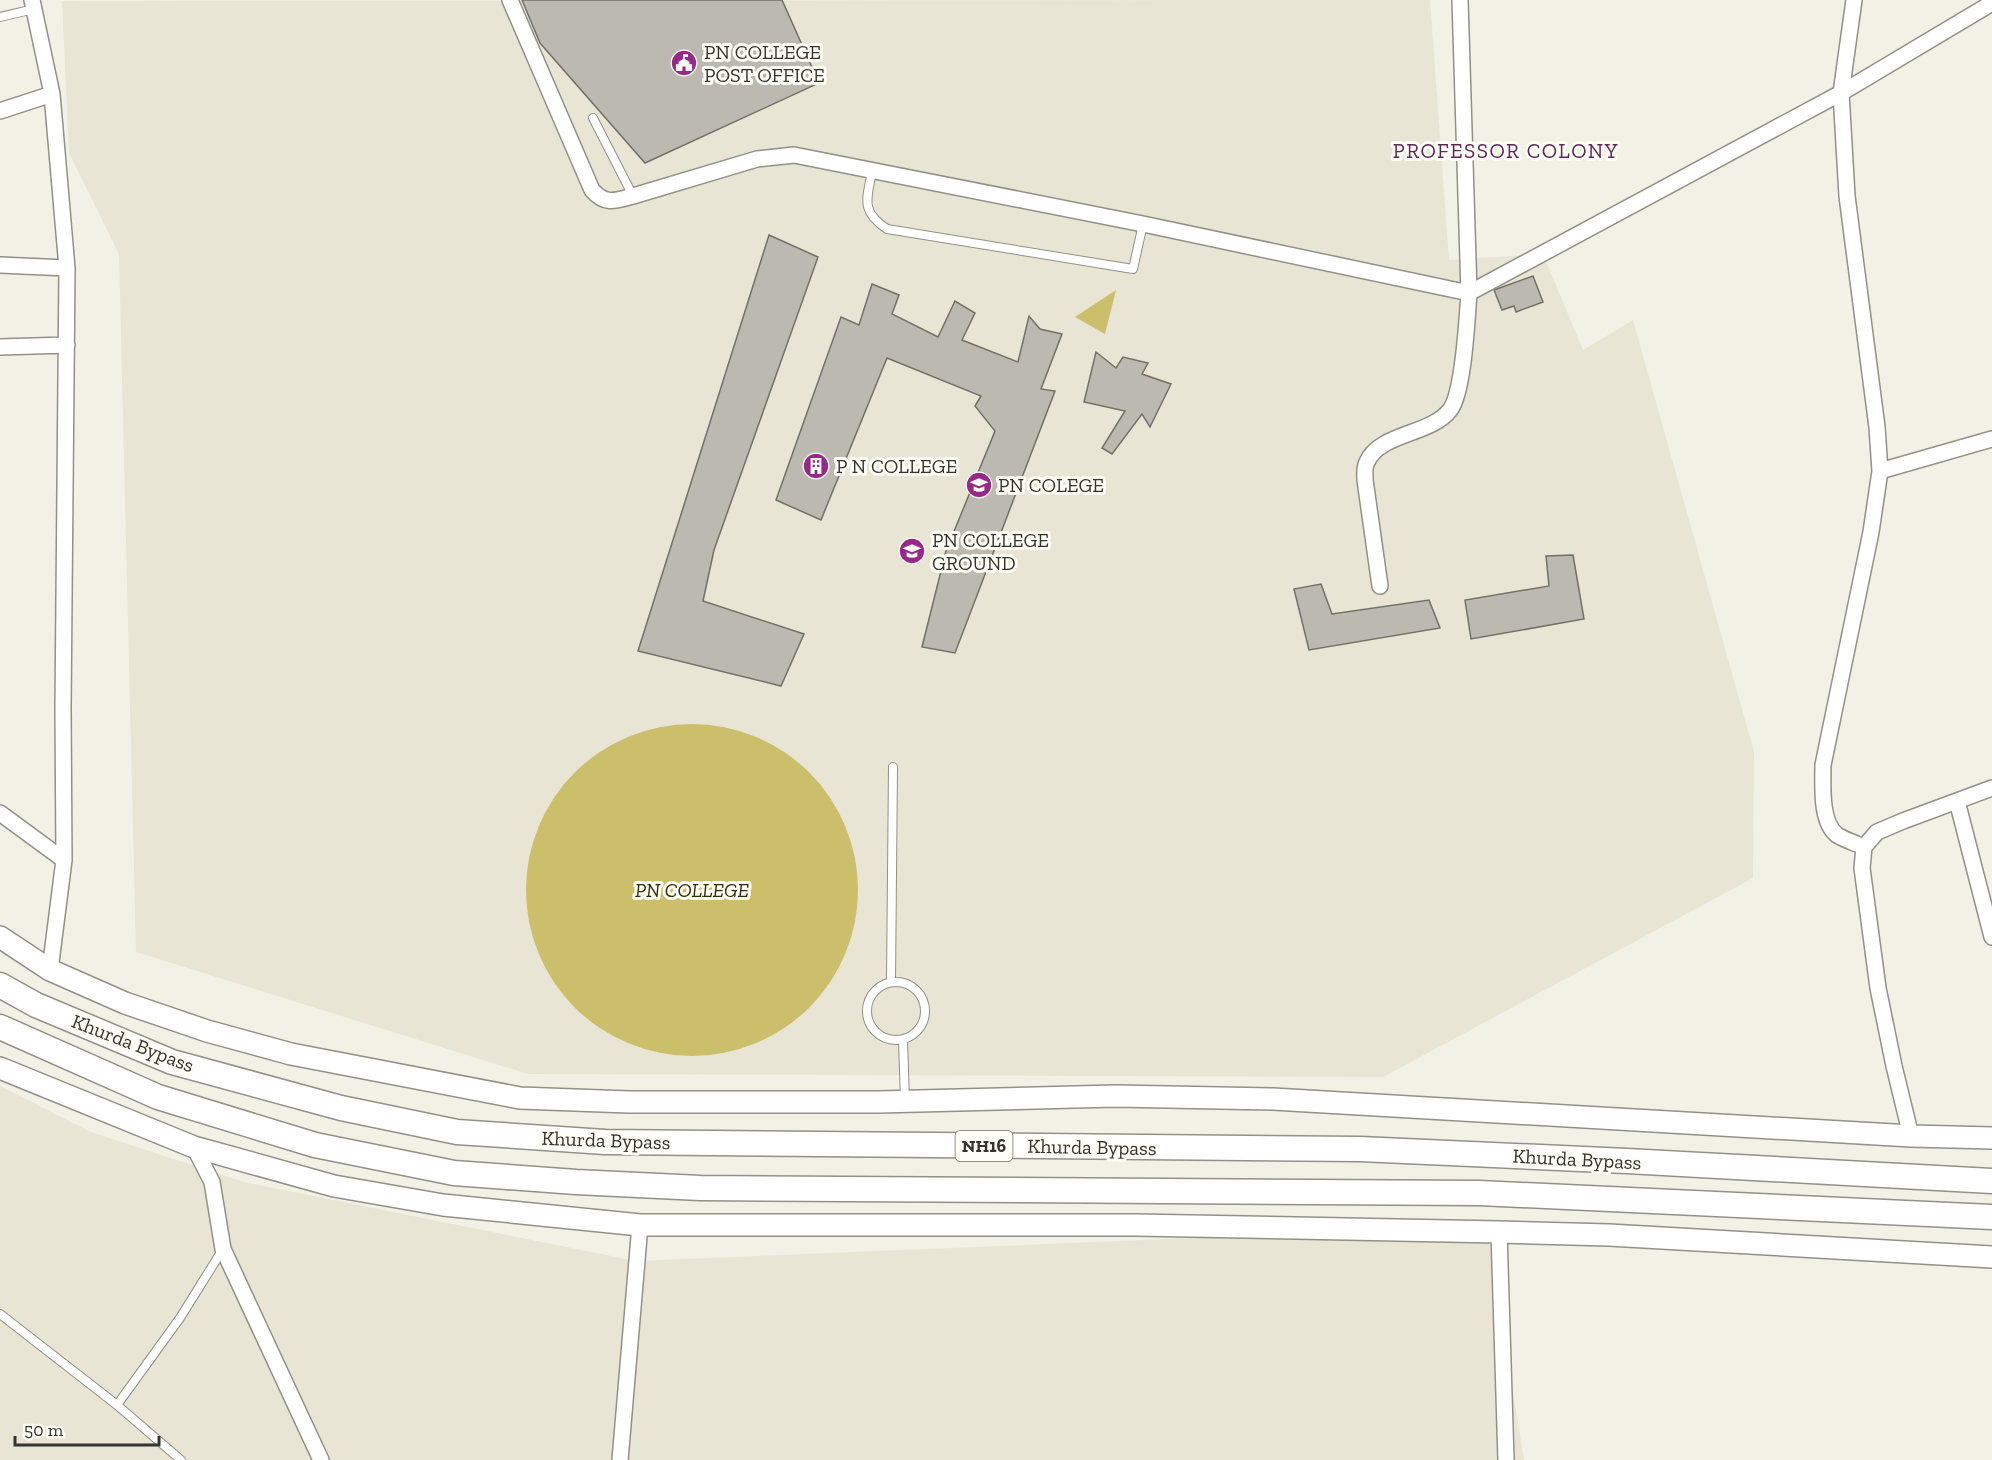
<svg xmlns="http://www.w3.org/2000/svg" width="1992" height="1460" font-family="'Zilla Slab',serif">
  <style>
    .built { fill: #e8e5d4 }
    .green { fill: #ccbf6b }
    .building { fill: #bbb9b0; stroke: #727168; stroke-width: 1.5 }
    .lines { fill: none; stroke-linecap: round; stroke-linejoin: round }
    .service-casing { stroke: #929187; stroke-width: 10 }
    .minor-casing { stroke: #929187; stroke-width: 18 }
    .secondary-casing { stroke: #929187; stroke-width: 24 }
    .trunk-casing { stroke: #929187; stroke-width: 27 }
    .service { stroke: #fff; stroke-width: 8 }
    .minor { stroke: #fff; stroke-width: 15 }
    .secondary { stroke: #fff; stroke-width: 21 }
    .trunk { stroke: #fff; stroke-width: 24 }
    .labels { text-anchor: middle; stroke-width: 6; stroke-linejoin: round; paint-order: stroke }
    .shield { fill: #fffef6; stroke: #71716b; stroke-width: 1.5 }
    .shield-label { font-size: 18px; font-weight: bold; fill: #343430 }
    .poi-label { font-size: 20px; fill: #343430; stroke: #fffef6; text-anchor: start }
    .park-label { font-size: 20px; font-style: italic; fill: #342d05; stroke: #fffef6 }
    .street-label { font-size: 20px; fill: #343430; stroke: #fffef6 }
    .neighbourhood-label { font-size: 21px; letter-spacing: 1.5px; fill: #5e2855; stroke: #fffef6 }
  </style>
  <rect width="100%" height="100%" fill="#f2f1e6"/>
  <path class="built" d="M 1430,0 L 1449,260 L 1543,254 L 1583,350 L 1633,320 L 1754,752 L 1753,878 L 1383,1077 L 528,1074 L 136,952 L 119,254 L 69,153 L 62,1 Z
    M 0,1086 L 91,1132 L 244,1182 L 636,1261 L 1486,1226 L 1524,1460 L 0,1460 Z"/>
  <path class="green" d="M 1116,290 L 1105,334 L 1075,317 Z
    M526 890a166 166 0 1 1 332 0a166 166 0 1 1-332 0Z"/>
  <path class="building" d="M 522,0 L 782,0 L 819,83 L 645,163 L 540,43 Z
    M 769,235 L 818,257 L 714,550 L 703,601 L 804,634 L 781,686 L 638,651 Z
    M 1533,276 L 1543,302 L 1516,312 L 1514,306 L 1502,310 L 1494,290 Z
    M 872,284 L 899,295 L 892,314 L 938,337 L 955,301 L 975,313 L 962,340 L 1018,362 L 1029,316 L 1040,329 L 1062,334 L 1041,389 L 1055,391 L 955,653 L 922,647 L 946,551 L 995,431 L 975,406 L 981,396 L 887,358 L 821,520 L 776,500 L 841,317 L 859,325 Z
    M 1096,352 L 1116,368 L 1123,357 L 1148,363 L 1142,374 L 1171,384 L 1150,427 L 1142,414 L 1112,454 L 1102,448 L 1125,411 L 1084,402 Z
    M 1573,555 L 1584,619 L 1471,639 L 1465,600 L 1549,586 L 1546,556 Z
    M 1321,584 L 1332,614 L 1429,600 L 1440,628 L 1309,650 L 1294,589 Z"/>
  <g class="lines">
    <g class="service-casing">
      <path id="service" d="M 0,17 L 34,9
        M 593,118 L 633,196
        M 872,171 C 867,199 860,211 887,229 L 1133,269 L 1143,224
        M 891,981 L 893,767
        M867 1011a29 29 0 1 1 58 0a29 29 0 1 1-58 0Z
        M 903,1040 L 905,1100
        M 0,1314 L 117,1405 L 181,1460
        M 117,1405 L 180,1318 L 223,1249"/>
    </g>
    <g class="minor-casing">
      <path id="minor" d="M 32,0 L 52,94 L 67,268 L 63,709 L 64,860 L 50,970
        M 510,0 L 592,190 C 605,205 615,201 633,196 L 757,159 L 794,155 L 1143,224 L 1469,293 L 1460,0
        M 1854,0 L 1841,93 L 1847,196 L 1877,427 L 1880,471 L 1871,532 L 1823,765 C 1823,785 1820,822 1837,835 C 1845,840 1855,843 1864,847
        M 0,111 L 52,94
        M 0,265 L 67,268
        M 0,347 L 67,345
        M 1880,471 L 1992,439
        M 1380,586 L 1365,480 C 1365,474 1364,467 1367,462 C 1379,433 1431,435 1450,410 C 1464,392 1467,317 1469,293 L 1841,93 L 1992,3
        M 1957,801 L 1992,937
        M 0,813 L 64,860
        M 1911,1136 L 1894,1066 L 1878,988 L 1862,868 L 1864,847 L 1877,832 L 1903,821 L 1992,788
        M 194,1147 L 212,1182 L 223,1249 L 321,1460
        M 1499,1232 L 1506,1460
        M 620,1460 L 640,1225"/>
    </g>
    <g class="secondary-casing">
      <path id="secondary" d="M 0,937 L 50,970 L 125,1003 L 207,1031 L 291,1054 L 520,1098 L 629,1102 L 879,1102 L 1115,1096 L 1273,1099 L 1911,1136 L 1992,1138
        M 0,1068 L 194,1147 L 334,1186 L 443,1205 L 640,1225 L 1136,1225 L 1499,1232 L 1609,1235 L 1992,1257"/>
    </g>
    <g class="trunk-casing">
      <path id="trunk" d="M 0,985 L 36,1005 L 172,1062 L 341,1108 L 457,1132 L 605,1142 L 1360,1149 L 1627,1161 L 1992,1181
        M 0,1027 L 158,1097 L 315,1145 L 454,1173 L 576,1182 L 700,1188 L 1479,1193 L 1992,1217"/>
    </g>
    <use href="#service" class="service"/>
    <use href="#minor" class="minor"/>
    <use href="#secondary" class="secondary"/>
    <use href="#trunk" class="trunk"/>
  </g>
  <defs>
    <g id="civic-disc" transform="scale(1.35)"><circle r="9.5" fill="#972888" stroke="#fffef6"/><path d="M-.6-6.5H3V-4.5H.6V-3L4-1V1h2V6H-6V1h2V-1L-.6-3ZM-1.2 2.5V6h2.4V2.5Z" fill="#fff"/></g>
    <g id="building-disc" transform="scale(1.35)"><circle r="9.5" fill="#972888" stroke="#fffef6"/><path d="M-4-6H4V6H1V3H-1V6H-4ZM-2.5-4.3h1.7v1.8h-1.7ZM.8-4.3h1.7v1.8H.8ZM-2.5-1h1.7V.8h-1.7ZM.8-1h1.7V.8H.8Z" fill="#fff"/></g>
    <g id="university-disc" transform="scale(1.35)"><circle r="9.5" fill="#972888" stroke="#fffef6"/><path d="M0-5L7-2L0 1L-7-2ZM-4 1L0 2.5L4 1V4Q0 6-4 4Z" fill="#fff"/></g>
  </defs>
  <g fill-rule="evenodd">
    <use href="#civic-disc" x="684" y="63"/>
    <use href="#building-disc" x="816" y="466"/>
    <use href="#university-disc" x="979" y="485"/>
    <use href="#university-disc" x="912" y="551"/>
  </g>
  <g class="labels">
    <rect class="shield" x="955.5" y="1131" width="57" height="30" rx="4.5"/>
    <g class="shield-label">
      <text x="984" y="1152">NH16</text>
    </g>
    <g class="poi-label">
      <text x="704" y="59">PN COLLEGE<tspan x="704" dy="23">POST OFFICE</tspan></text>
      <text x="836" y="473">P N COLLEGE</text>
      <text x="998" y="492">PN COLEGE</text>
      <text x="932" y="547">PN COLLEGE<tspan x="932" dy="23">GROUND</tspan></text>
    </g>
    <g class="park-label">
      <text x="692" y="897">PN COLLEGE</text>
    </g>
    <g class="street-label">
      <text transform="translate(133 1043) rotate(21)" y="7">Khurda Bypass</text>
      <text transform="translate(606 1140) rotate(2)" y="7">Khurda Bypass</text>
      <text transform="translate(1092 1147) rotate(1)" y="7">Khurda Bypass</text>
      <text transform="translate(1577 1159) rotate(3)" y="7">Khurda Bypass</text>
    </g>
    <g class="neighbourhood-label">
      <text x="1506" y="158">PROFESSOR COLONY</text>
    </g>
  </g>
  <path d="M15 1436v9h144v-9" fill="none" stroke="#343430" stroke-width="3"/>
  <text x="24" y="1436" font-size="18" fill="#343430" stroke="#fffef6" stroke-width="4.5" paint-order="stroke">50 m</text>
</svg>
